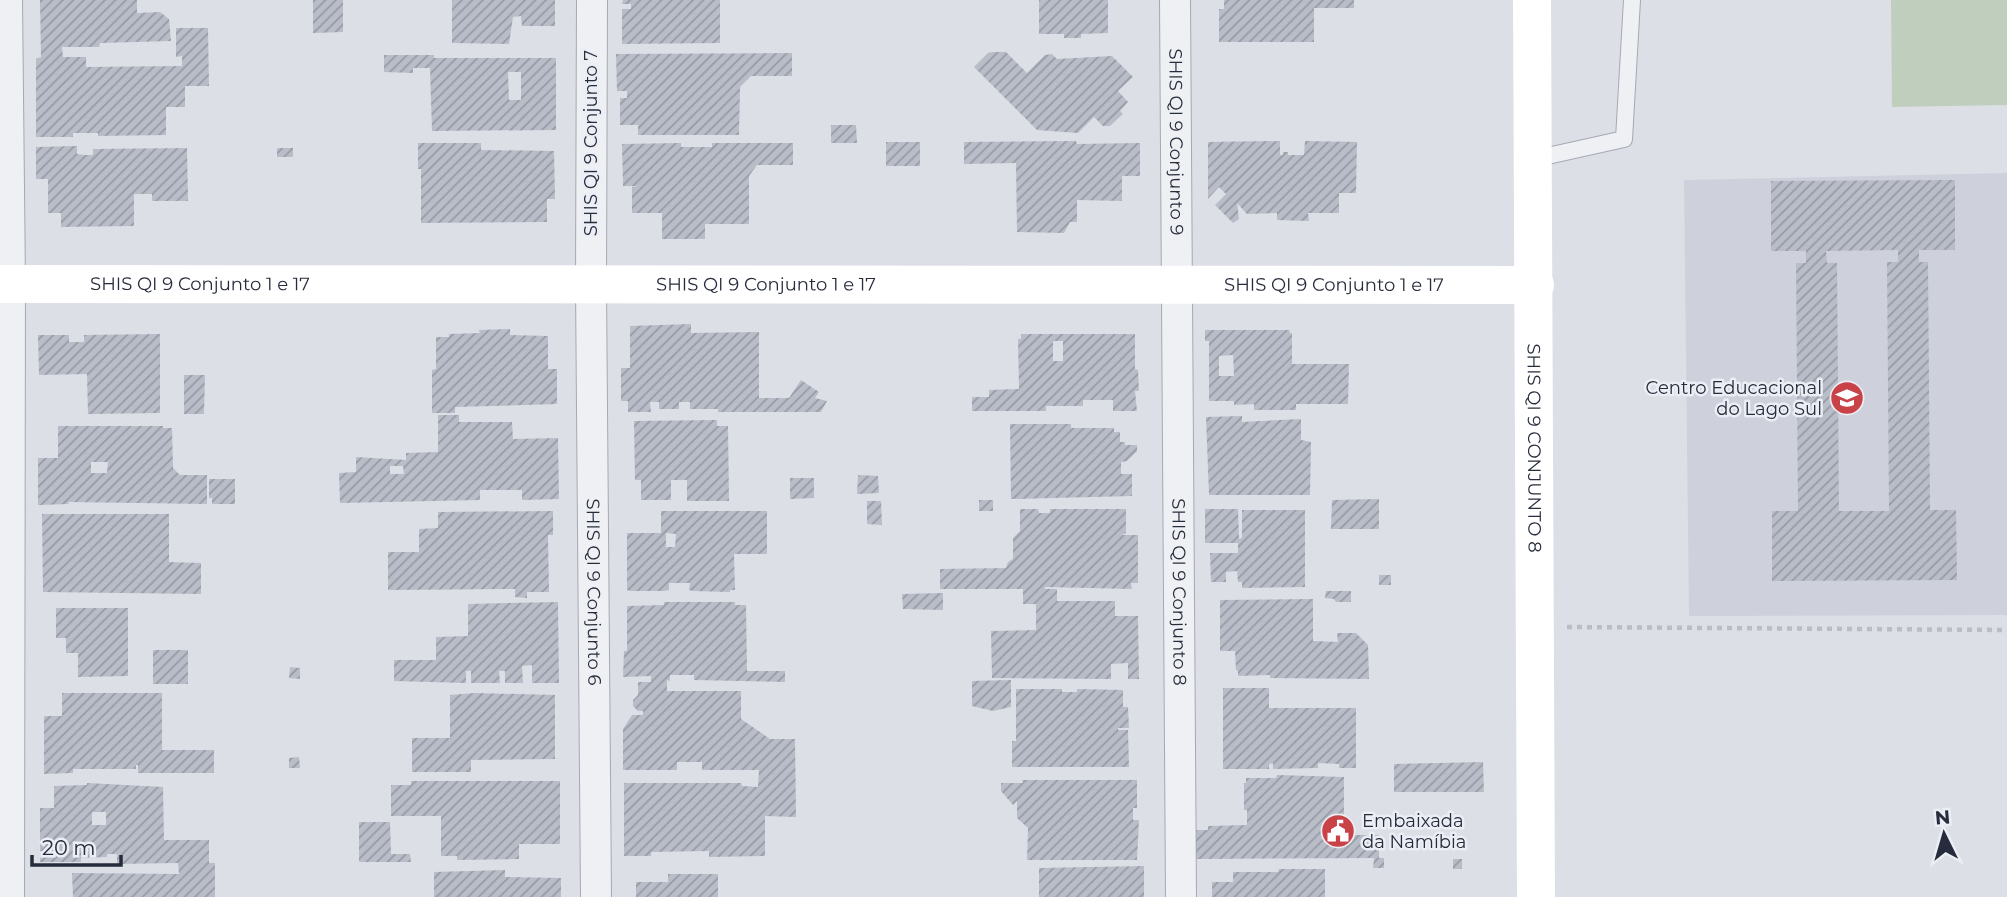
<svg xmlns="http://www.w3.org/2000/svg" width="2007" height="897" font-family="Montserrat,sans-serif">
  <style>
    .built { fill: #ced1db }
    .grass { fill: #c0cfbd }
    .building { fill: url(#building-hatch); fill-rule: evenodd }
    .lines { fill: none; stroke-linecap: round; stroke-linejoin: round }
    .lane-casing { stroke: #a5a9b3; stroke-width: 18 }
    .street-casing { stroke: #a5a9b3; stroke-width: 32 }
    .path { stroke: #babdc4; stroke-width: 4.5; stroke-dasharray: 5 5; stroke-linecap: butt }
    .lane { stroke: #eef0f4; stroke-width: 16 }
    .street { stroke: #eef0f4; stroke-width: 30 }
    .secondary { stroke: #fff; stroke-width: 38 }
    .labels { text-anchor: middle; stroke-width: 5; stroke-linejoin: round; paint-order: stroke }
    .street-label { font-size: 18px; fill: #262c3b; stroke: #ebeef4 }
    .poi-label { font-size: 18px; fill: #262c3b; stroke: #ebeef4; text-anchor: end }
  </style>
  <defs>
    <pattern id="building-hatch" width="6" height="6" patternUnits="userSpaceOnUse" patternTransform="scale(1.75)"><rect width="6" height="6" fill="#b9bdc8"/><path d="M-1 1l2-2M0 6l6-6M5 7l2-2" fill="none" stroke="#969aa4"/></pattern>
  </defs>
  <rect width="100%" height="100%" fill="#dcdfe6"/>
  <path class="built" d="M 2007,173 L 2007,615 L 1689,616 L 1684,180 Z"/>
  <path class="grass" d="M 1891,0 L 2007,0 L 2007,105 L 1892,107 Z"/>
  <path class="building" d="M 40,0 L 137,0 L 137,13 L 160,12 L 169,19 L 171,41 L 100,43 L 99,47 L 62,47 L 63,57 L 86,57 L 86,67 L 182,66 L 182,56 L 176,57 L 176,28 L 208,28 L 209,86 L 185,86 L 185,107 L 166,107 L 166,135 L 98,136 L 98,133 L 73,133 L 73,137 L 36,137 L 36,59 L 41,57 Z
    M 313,0 L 343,0 L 343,32 L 313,33 Z
    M 452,0 L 555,0 L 555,26 L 522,26 L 521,16 L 513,17 L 509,44 L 452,43 Z
    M 623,0 L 720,0 L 720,43 L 622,44 L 622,9 L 631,9 L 631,4 L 622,4 Z
    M 1039,0 L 1108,0 L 1108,33 L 1081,34 L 1081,38 L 1064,38 L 1064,34 L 1039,34 Z
    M 1224,0 L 1354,0 L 1354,8 L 1314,8 L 1314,42 L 1219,42 L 1219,9 L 1224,9 Z
    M 992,52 L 1006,52 L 1027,73 L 1045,55 L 1052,54 L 1057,59 L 1112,56 L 1133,77 L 1118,91 L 1128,102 L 1120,111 L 1123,114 L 1110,126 L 1103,126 L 1094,117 L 1078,133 L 1037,130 L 974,67 L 988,53 Z
    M 792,53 L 792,76 L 751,76 L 740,87 L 739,135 L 638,135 L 638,125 L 620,125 L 620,98 L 627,98 L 627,91 L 617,91 L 616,54 Z
    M 384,55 L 434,55 L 434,58 L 556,58 L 556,130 L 432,131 L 430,68 L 413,68 L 413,73 L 384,72 ZM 508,72 L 521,72 L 521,100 L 509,100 Z
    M 831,125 L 856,125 L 857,143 L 831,143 Z
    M 1076,141 L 1077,144 L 1140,143 L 1140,176 L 1122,176 L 1122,201 L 1077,200 L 1077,222 L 1070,222 L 1064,233 L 1017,232 L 1016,163 L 964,164 L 964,142 Z
    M 1280,141 L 1280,155 L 1283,155 L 1283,152 L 1288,152 L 1288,155 L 1304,155 L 1305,141 L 1357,142 L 1356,193 L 1339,193 L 1339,213 L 1308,213 L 1309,221 L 1277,220 L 1277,213 L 1247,214 L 1237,203 L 1239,219 L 1233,223 L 1215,205 L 1226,194 L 1219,187 L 1208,199 L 1208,142 Z
    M 886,142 L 920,142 L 920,166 L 886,166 Z
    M 418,143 L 481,143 L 481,150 L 554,151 L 555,199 L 547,199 L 547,222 L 421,223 L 421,169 L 418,169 Z
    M 681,143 L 681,147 L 712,147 L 712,143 L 793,143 L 793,165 L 757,165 L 749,176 L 749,224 L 705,224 L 705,239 L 662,239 L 662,213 L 632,213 L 632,187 L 638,186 L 623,186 L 622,144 Z
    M 77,146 L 77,154 L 85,155 L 93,155 L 93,149 L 187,148 L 188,201 L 152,201 L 152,194 L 134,194 L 134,226 L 61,227 L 61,213 L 48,213 L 48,179 L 36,179 L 36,147 Z
    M 277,148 L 293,148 L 293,157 L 277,157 Z
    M 1955,180 L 1955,250 L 1919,250 L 1919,262 L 1928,262 L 1930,510 L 1956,510 L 1957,580 L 1772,581 L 1772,511 L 1798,511 L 1796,263 L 1806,263 L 1806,251 L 1771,251 L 1771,181 ZM 1898,250 L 1898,262 L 1887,262 L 1889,511 L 1839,511 L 1837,263 L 1827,263 L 1826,251 Z
    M 691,324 L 691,333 L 759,332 L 759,398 L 789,398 L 801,380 L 819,392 L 815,398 L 827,401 L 821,412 L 718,412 L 718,409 L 690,409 L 690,402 L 679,402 L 679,409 L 659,409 L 659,402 L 650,402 L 651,412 L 628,412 L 628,401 L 621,401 L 621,368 L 630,368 L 630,326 Z
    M 510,329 L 510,335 L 548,336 L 548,369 L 557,369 L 557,404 L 455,407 L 455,413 L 432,413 L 432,370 L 436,369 L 436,337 L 449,337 L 449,334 L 480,333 L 479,330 Z
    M 1205,330 L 1289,330 L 1290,333 L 1292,333 L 1292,364 L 1349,364 L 1348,404 L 1296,404 L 1296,410 L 1254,410 L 1254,404 L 1234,405 L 1234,401 L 1209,401 L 1209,341 L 1205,341 ZM 1233,355 L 1234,376 L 1219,376 L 1219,356 Z
    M 160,334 L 160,413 L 88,414 L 87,374 L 39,375 L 38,335 L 69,335 L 69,342 L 84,342 L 84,335 Z
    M 1021,334 L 1135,334 L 1135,369 L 1138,370 L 1139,391 L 1135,391 L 1137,411 L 1113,411 L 1113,400 L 1083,400 L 1083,406 L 1046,406 L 1046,411 L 972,411 L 972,397 L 989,397 L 989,390 L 1019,389 L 1018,339 L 1021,339 ZM 1053,341 L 1063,341 L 1063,361 L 1053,361 Z
    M 184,375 L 205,375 L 204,414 L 184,414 Z
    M 438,415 L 459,415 L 459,422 L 512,422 L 513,439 L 558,438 L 559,499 L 522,500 L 522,490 L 480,490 L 480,500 L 340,503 L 339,473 L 356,472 L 356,457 L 406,460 L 406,453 L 438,452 ZM 390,466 L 403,466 L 404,474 L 390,474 Z
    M 1242,416 L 1242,422 L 1301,419 L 1301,440 L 1311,442 L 1310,495 L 1209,495 L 1206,417 Z
    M 717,420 L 717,426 L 728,426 L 729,501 L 687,501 L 687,480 L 671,480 L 671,500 L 641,500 L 641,480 L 635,480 L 634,421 Z
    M 1010,424 L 1071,424 L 1071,428 L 1114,428 L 1114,432 L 1120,432 L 1120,442 L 1125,442 L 1125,445 L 1137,445 L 1137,451 L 1127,461 L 1121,462 L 1121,474 L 1132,474 L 1132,496 L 1011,499 Z
    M 58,426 L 163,426 L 163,428 L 172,428 L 173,468 L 180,475 L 207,475 L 207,504 L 68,502 L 69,504 L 38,505 L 38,458 L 58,458 ZM 91,462 L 108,462 L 107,473 L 91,473 Z
    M 858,475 L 878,476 L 879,493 L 857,494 Z
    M 790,478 L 814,478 L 814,498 L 790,499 Z
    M 209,479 L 235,479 L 235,504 L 212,504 L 212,498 L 209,498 Z
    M 1379,499 L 1379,529 L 1331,529 L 1332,500 Z
    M 979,500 L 993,500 L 993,511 L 979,511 Z
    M 867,501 L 881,501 L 882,525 L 867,524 Z
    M 1020,509 L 1038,509 L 1039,513 L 1050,513 L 1050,509 L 1126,509 L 1126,533 L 1121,535 L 1138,535 L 1138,583 L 1131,583 L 1132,589 L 1045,587 L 1045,589 L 1057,589 L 1057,601 L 1115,601 L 1115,616 L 1138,616 L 1139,679 L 1128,679 L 1128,663 L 1111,664 L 1111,679 L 992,678 L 991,631 L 1036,630 L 1036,604 L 1023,604 L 1023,589 L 940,589 L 940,569 L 1006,568 L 1008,562 L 1013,559 L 1013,538 L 1020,531 Z
    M 1205,509 L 1238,509 L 1239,539 L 1242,538 L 1242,510 L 1305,510 L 1305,587 L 1242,588 L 1242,582 L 1238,582 L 1237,571 L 1226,572 L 1226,582 L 1211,582 L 1210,553 L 1238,553 L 1238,543 L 1205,543 Z
    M 553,511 L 553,535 L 548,535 L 549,592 L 527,592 L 527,598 L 515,597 L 515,589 L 388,590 L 388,552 L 419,552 L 419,529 L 438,528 L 438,512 Z
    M 661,511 L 767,511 L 767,554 L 734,554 L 735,590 L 730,590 L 730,592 L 693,591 L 689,590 L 690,583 L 669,583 L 669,590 L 665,591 L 630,591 L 627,590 L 627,533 L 661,533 ZM 666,533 L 676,534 L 675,547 L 666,547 Z
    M 42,514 L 169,514 L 169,562 L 201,563 L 201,594 L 43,592 Z
    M 1379,575 L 1391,575 L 1391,585 L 1379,585 Z
    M 1326,591 L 1351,591 L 1351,602 L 1336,602 L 1334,599 L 1325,598 Z
    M 943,593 L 943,610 L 903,609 L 902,594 Z
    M 1313,599 L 1313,641 L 1338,642 L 1337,633 L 1356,633 L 1368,645 L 1369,679 L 1270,678 L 1270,675 L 1238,676 L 1238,671 L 1236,670 L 1235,651 L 1220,651 L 1220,600 Z
    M 558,602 L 559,683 L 532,683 L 532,665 L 522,666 L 523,683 L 505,683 L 505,671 L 499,671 L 500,683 L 471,683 L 471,671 L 466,671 L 466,683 L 394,681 L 394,660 L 436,660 L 436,637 L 468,636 L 468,604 Z
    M 664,602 L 735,602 L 735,605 L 746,605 L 747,671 L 785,671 L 785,682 L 694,680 L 694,675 L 670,675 L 670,681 L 667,680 L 667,691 L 741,691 L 741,719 L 770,739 L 795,739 L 796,817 L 765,816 L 765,856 L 709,857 L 709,851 L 651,852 L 651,856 L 624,856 L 624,783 L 741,783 L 742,786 L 758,787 L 759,770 L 702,770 L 702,762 L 677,762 L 677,770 L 623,770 L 623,729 L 632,715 L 643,715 L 643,711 L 638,711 L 633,706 L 633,700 L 638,695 L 638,682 L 651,682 L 651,676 L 623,677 L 624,651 L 627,651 L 627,606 L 664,605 Z
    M 56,608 L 128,608 L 128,676 L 78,677 L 78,653 L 66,653 L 66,638 L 56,638 Z
    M 153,650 L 188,650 L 188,684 L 153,684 Z
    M 290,667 L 300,668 L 300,679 L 289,678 Z
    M 1011,680 L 1011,707 L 993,711 L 972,706 L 972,681 Z
    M 1223,688 L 1269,688 L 1269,708 L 1356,708 L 1356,768 L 1339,768 L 1339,764 L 1318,763 L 1318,768 L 1273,769 L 1273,763 L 1269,764 L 1269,769 L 1223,769 Z
    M 1016,689 L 1062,689 L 1062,692 L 1077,692 L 1077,689 L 1123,690 L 1123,707 L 1128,707 L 1129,728 L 1118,728 L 1118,730 L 1128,730 L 1129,767 L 1012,767 L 1012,741 L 1016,741 Z
    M 62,693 L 162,693 L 162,750 L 214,750 L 214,773 L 138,773 L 138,765 L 136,765 L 136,769 L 73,769 L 73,773 L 44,774 L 44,716 L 62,716 Z
    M 475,693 L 555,695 L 555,759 L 471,760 L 471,772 L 412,772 L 412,738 L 450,738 L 450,695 Z
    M 299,757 L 300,768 L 289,768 L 289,758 Z
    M 1483,762 L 1484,792 L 1394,792 L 1394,764 Z
    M 1277,775 L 1344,777 L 1344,824 L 1354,835 L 1379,835 L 1379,858 L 1384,858 L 1384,868 L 1373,868 L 1374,858 L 1196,859 L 1196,830 L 1208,830 L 1208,826 L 1247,825 L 1247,810 L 1244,810 L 1244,783 L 1246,783 L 1246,778 L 1276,778 Z
    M 1022,780 L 1137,780 L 1137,808 L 1133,808 L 1133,820 L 1139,820 L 1137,860 L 1027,860 L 1028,828 L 1017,818 L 1017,801 L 1013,805 L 1001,791 L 1001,783 L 1023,783 Z
    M 411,781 L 560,781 L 560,844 L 519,844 L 519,859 L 457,860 L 457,856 L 441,856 L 441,816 L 391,816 L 391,785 L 411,785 Z
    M 87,783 L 163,787 L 164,840 L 209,840 L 209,863 L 215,863 L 215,897 L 73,897 L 72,873 L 179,874 L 178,863 L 117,864 L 117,854 L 107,854 L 107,857 L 81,858 L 81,862 L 40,862 L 40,808 L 54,808 L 54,786 L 87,785 ZM 92,812 L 106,812 L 106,825 L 92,825 Z
    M 359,822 L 390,822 L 391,854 L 410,854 L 411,862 L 359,862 Z
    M 1453,859 L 1462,859 L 1462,869 L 1453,869 Z
    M 1144,866 L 1144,897 L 1039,897 L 1039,868 Z
    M 1279,869 L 1325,869 L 1325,897 L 1212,897 L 1212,882 L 1233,882 L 1233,872 L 1278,872 Z
    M 505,870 L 505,877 L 561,878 L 561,897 L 434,897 L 434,872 Z
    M 668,874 L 718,874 L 718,897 L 636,897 L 636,882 L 668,882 Z"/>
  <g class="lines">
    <g class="lane-casing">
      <path id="lane" d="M 1534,159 L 1624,139 L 1632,0"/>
    </g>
    <g class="street-casing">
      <g id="street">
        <path d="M 7,0 L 10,284 L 9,897"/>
        <path id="s1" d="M 592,0 L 591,285 L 596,897"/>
        <path id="s2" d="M 1175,0 L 1181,897"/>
      </g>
    </g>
    <path class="path" d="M 1567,627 L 2007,630"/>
    <use href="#lane" class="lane"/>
    <use href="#street" class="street"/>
    <g class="secondary">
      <path id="s3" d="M 1532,0 L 1536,897"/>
      <path id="s4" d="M 0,284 L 1535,285"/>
    </g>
  </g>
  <defs>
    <g id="school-disc" transform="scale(1.75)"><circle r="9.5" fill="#c94248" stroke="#ebeef4"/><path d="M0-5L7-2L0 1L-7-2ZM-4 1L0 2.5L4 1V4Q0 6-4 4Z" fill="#fff"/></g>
    <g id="civic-disc" transform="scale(1.75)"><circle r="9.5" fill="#c94248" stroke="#ebeef4"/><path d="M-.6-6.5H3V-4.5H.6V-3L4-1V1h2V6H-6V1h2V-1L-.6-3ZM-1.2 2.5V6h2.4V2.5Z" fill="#fff"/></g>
  </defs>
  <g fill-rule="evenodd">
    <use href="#school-disc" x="1847" y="398"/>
    <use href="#civic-disc" x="1338" y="831"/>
  </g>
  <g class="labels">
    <g class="street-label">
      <text dy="6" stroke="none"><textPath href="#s2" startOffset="142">SHIS QI 9 Conjunto 9</textPath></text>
      <text transform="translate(591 143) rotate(-90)" y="6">SHIS QI 9 Conjunto 7</text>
      <text dy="6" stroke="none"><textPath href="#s4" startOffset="200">SHIS QI 9 Conjunto 1 e 17</textPath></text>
      <text dy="6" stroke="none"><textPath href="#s4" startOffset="766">SHIS QI 9 Conjunto 1 e 17</textPath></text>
      <text dy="6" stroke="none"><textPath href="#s4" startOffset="1334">SHIS QI 9 Conjunto 1 e 17</textPath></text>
      <text dy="6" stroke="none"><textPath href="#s3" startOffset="448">SHIS QI 9 CONJUNTO 8</textPath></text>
      <text dy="6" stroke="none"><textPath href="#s1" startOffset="592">SHIS QI 9 Conjunto 6</textPath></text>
      <text dy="6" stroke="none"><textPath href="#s2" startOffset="592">SHIS QI 9 Conjunto 8</textPath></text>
    </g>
    <g class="poi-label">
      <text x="1822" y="394">Centro Educacional<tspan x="1822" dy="21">do Lago Sul</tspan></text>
      <text x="1362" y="827" text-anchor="start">Embaixada<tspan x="1362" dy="21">da Namíbia</tspan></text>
    </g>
  </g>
  <g transform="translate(1944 834) rotate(355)" stroke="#ebeef4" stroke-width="5" paint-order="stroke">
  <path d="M0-5L12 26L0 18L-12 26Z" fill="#262c3b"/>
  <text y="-10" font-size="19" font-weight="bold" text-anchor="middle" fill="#262c3b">N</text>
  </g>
  <path d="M32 855v10h89v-10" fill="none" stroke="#262c3b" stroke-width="3.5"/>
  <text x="42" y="855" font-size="21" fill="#262c3b" stroke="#ebeef4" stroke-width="5" paint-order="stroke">20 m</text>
</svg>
